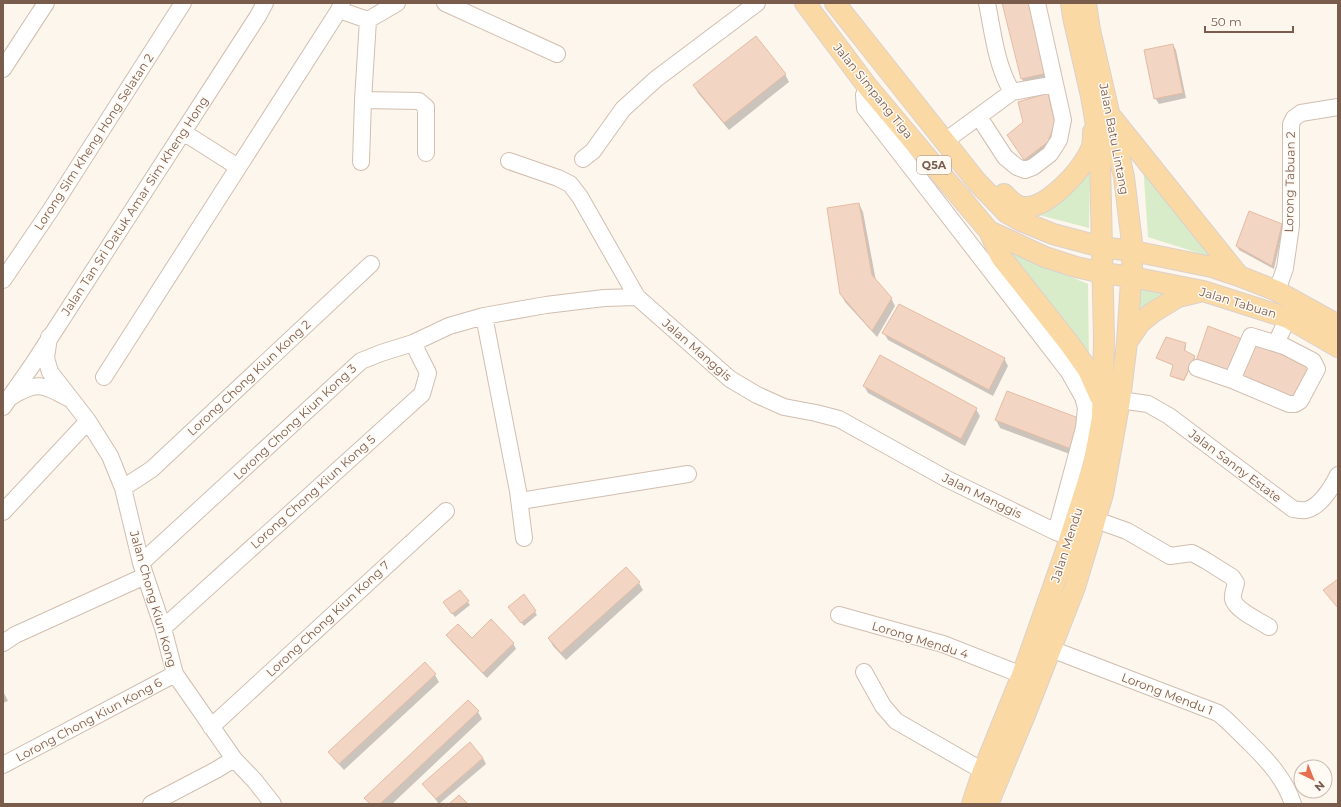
<svg xmlns="http://www.w3.org/2000/svg" width="1341" height="807" font-family="Montserrat,sans-serif">
  <style>
    .green { fill: #d8ecc9 }
    .shadow { fill: #0003 }
    .building { fill: #f3d5c3; stroke: #e6bba3 }
    .lines { fill: none; stroke-linecap: round; stroke-linejoin: round }
    .minor-casing { stroke: #d1beb0; stroke-width: 18 }
    .major-casing { stroke: #dad1cd; stroke-width: 22 }
    .minor { stroke: #fff; stroke-width: 16 }
    .major { stroke: #fbd9a5; stroke-width: 20 }
    .labels { text-anchor: middle; stroke-width: 3; stroke-linejoin: round; paint-order: stroke }
    .shield { fill: #fffaf3; stroke: #a28b7f; stroke-width: 1 }
    .shield-label { font-size: 11px; font-weight: bold; fill: #7a5c4d }
    .street-label { font-size: 12px; fill: #7a5c4d; stroke: #fffaf3 }
  </style>
  <rect width="100%" height="100%" fill="#fdf6ec"/>
  <path class="green" d="M 1143,164 L 1217,259 L 1148,237 Z
    M 1090,168 L 1089,228 L 1035,214 L 1054,207 L 1069,195 Z
    M 1003,249 L 1088,284 L 1089,362 Z
    M 1139,286 L 1174,291 L 1135,321 Z"/>
  <path class="shadow" d="M 1003,3 L 1050,78 L 1025,84 L 1022,79 Z
    M 1173,45 L 1176,50 L 1186,98 L 1159,104 L 1155,98 Z
    M 785,74 L 789,82 L 729,130 L 698,93 L 694,85 Z
    M 1047,95 L 1050,100 L 1058,129 L 1050,148 L 1028,164 L 1012,141 L 1024,123 Z
    M 859,204 L 863,212 L 876,281 L 891,298 L 895,306 L 877,337 L 845,302 L 841,294 Z
    M 1281,225 L 1283,228 L 1274,269 L 1239,250 L 1237,246 Z
    M 884,333 L 1004,358 L 1008,366 L 993,396 L 888,340 Z
    M 1166,338 L 1186,344 L 1186,346 L 1185,351 L 1195,358 L 1184,381 L 1172,377 L 1172,375 L 1174,366 L 1158,358 Z
    M 864,386 L 976,409 L 980,416 L 965,446 L 868,393 Z
    M 1080,419 L 1075,456 L 1000,428 L 996,420 Z
    M 639,583 L 643,590 L 566,660 L 553,646 L 549,639 Z
    M 460,591 L 470,605 L 455,617 L 447,606 Z
    M 511,610 L 535,612 L 537,615 L 524,626 Z
    M 448,635 L 472,640 L 513,643 L 516,649 L 487,678 L 451,641 Z
    M 435,675 L 439,682 L 344,770 L 334,759 L 329,752 Z
    M 3,691 L 8,701 L 3,703 Z
    M 468,702 L 478,712 L 482,719 L 392,804 L 369,804 L 365,798 Z
    M 470,744 L 483,758 L 486,764 L 439,804 L 424,784 Z"/>
  <path class="building" d="M 1002,3 L 1030,3 L 1048,73 L 1021,79 Z
    M 756,36 L 786,74 L 724,123 L 693,85 Z
    M 1173,44 L 1183,93 L 1154,99 L 1144,50 Z
    M 1048,93 L 1055,123 L 1048,142 L 1024,160 L 1007,135 L 1023,122 L 1018,102 Z
    M 859,203 L 872,275 L 892,298 L 872,331 L 840,294 L 827,208 Z
    M 1249,211 L 1282,224 L 1272,266 L 1236,246 Z
    M 899,304 L 1005,358 L 989,390 L 882,333 Z
    M 1208,326 L 1242,339 L 1229,371 L 1196,361 Z
    M 1166,337 L 1186,343 L 1184,350 L 1195,356 L 1184,380 L 1170,376 L 1173,365 L 1156,358 Z
    M 1253,341 L 1312,369 L 1293,397 L 1240,377 Z
    M 880,355 L 977,408 L 961,439 L 863,386 Z
    M 1007,391 L 1081,419 L 1071,449 L 995,420 Z
    M 626,567 L 640,582 L 561,653 L 548,638 Z
    M 1338,579 L 1338,608 L 1323,590 Z
    M 460,590 L 469,601 L 452,614 L 443,602 Z
    M 524,594 L 536,611 L 521,623 L 508,607 Z
    M 491,619 L 514,643 L 483,673 L 446,635 L 458,624 L 472,638 Z
    M 425,662 L 436,674 L 339,764 L 328,752 Z
    M 468,700 L 479,711 L 380,804 L 370,804 L 364,798 Z
    M 470,742 L 483,758 L 436,799 L 422,784 Z
    M 459,795 L 468,804 L 449,804 Z"/>
  <g class="lines">
    <g class="minor-casing">
      <path id="minor" d="M 445,3 L 557,54
        M 987,3 C 993,33 996,65 1012,92
        M 339,10 L 368,20 L 397,3
        M 3,69 L 46,3
        M 867,86 L 864,95 L 865,108 L 1069,372 L 1083,397 L 1086,408 L 1084,428 L 1056,532
        M 363,100 L 419,101 L 426,107 L 426,153
        M 979,117 L 1005,157 L 1017,167 L 1025,170 L 1033,167 L 1050,154 L 1059,140 L 1063,120 L 1037,3
        M 183,132 L 238,167
        M 945,141 L 1012,92 L 1055,84
        M 583,159 L 593,151 L 623,109 L 656,79 L 757,3
        M 509,161 L 558,178 L 570,184 L 580,197 L 637,297 L 730,379 L 757,395 L 784,407 L 816,413 L 839,419 L 945,478 L 1056,532 L 1070,537
        M 361,162 L 363,100 L 368,20
        M 3,280 L 50,211 L 183,3
        M 1277,291 L 1285,268 L 1291,226 L 1291,124 L 1294,118 L 1301,113 L 1338,107
        M 484,316 L 518,491 L 524,538
        M 49,337 L 46,358 L 50,372 L 88,421 L 110,456 L 123,488 L 141,563 L 163,628 L 175,674 L 234,759 L 255,781 L 273,804
        M 1276,343 L 1288,318
        M 1197,368 L 1232,380 L 1289,404 L 1295,404 L 1300,401 L 1317,369 L 1313,361 L 1284,346 L 1251,336 L 1232,380
        M 104,377 L 339,10 L 342,3
        M 11,397 C 36,381 43,384 68,398
        M 1120,400 L 1148,404 L 1169,416 L 1293,509 C 1296,509 1302,511 1306,510 C 1320,507 1332,487 1338,475
        M 3,407 L 33,364 L 258,16 L 265,3
        M 123,488 L 152,469 L 371,264
        M 520,501 L 688,474
        M 3,512 L 88,421
        M 1096,520 L 1127,531 L 1170,556 L 1192,553 L 1205,560 L 1232,577 L 1236,583 C 1235,588 1232,594 1233,599 C 1235,610 1260,621 1269,627
        M 141,563 L 361,361 L 381,353 L 413,343 L 449,326 L 484,316 L 546,305 L 604,298 L 637,297
        M 839,615 L 943,644 L 1022,675
        M 163,628 L 422,394 L 428,373 L 413,343
        M 3,643 L 15,635 L 145,576
        M 1051,649 L 1218,713 C 1230,722 1239,733 1250,743 C 1268,761 1285,779 1293,804
        M 864,672 L 883,706 L 896,721 L 983,771
        M 211,727 L 446,511
        M 3,765 L 175,674
        M 151,804 L 216,770 L 234,759"/>
    </g>
    <g class="major-casing">
      <path id="major" d="M 805,3 L 867,86 L 989,231 L 1045,257 L 1076,267 L 1103,273 L 1132,277 L 1203,291 L 1288,318 L 1338,347
        M 835,3 L 977,182 L 1007,213 L 1021,221 L 1053,234 L 1083,242 L 1101,247 L 1133,251 L 1212,267 L 1239,276 L 1277,291 L 1338,325
        M 1113,119 L 1239,276
        M 1004,194 C 1009,199 1015,207 1024,207 C 1047,209 1082,170 1090,151 C 1093,146 1093,138 1093,132
        M 989,231 L 1001,257 L 1069,343 L 1088,370 L 1100,397
        M 1127,342 L 1140,323 L 1152,313 L 1178,297 L 1199,292
        M 972,804 L 983,771 L 1022,675 L 1064,556 L 1093,466 L 1102,418 L 1104,340 L 1100,160 L 1095,119 L 1091,96 L 1073,17 L 1071,3
        M 988,804 L 1025,715 L 1075,587 L 1103,494 L 1120,400 L 1127,342 L 1133,251 L 1124,177 L 1090,30 L 1086,3"/>
    </g>
    <use href="#minor" class="minor"/>
    <use href="#major" class="major"/>
  </g>
  <g class="labels">
    <rect class="shield" x="917" y="156" width="34" height="18" rx="3"/>
    <g class="shield-label">
      <text x="934" y="169">Q5A</text>
    </g>
    <g class="street-label">
      <text transform="translate(873 91) rotate(51)" y="4">Jalan Simpang Tiga</text>
      <text transform="translate(1114 139) rotate(79)" y="4">Jalan Batu Lintang</text>
      <text transform="translate(94 142) rotate(-57)" y="4">Lorong Sim Kheng Hong Selatan 2</text>
      <text transform="translate(1290 182) rotate(-89)" y="4">Lorong Tabuan 2</text>
      <text transform="translate(135 206) rotate(-57)" y="4">Jalan Tan Sri Datuk Amar Sim Kheng Hong</text>
      <text transform="translate(1238 303) rotate(17)" y="4">Jalan Tabuan</text>
      <text transform="translate(697 350) rotate(41)" y="4">Jalan Manggis</text>
      <text transform="translate(249 378) rotate(-43)" y="4">Lorong Chong Kiun Kong 2</text>
      <text transform="translate(295 422) rotate(-43)" y="4">Lorong Chong Kiun Kong 3</text>
      <text transform="translate(1235 466) rotate(37)" y="4">Jalan Sanny Estate</text>
      <text transform="translate(313 492) rotate(-42)" y="4">Lorong Chong Kiun Kong 5</text>
      <text transform="translate(982 496) rotate(26)" y="4">Jalan Manggis</text>
      <text transform="translate(1067 545) rotate(-72)" y="4">Jalan Mendu</text>
      <text transform="translate(153 599) rotate(74)" y="4">Jalan Chong Kiun Kong</text>
      <text transform="translate(328 619) rotate(-43)" y="4">Lorong Chong Kiun Kong 7</text>
      <text transform="translate(920 640) rotate(17)" y="4">Lorong Mendu 4</text>
      <text transform="translate(1167 694) rotate(21)" y="4">Lorong Mendu 1</text>
      <text transform="translate(89 720) rotate(-28)" y="4">Lorong Chong Kiun Kong 6</text>
    </g>
  </g>
  <rect width="1341" height="807" fill="none" stroke="#7a5c4d" stroke-width="8"/>
  <g transform="translate(1313 779) rotate(137)"><circle r="19" fill="#fffaf3" stroke="#cabbb1"/>
  <path d="M0-3L7 15L0 10L-7 15Z" fill="#e76f51"/>
  <text y="-6" font-size="11" font-weight="bold" text-anchor="middle" fill="#7a5c4d">N</text>
  </g>
  <path d="M1205 26v6h88v-6" fill="none" stroke="#7a5c4d" stroke-width="2"/>
  <text x="1211" y="26" font-size="12" fill="#7a5c4d" stroke="#fffaf3" stroke-width="3" paint-order="stroke">50 m</text>
</svg>
